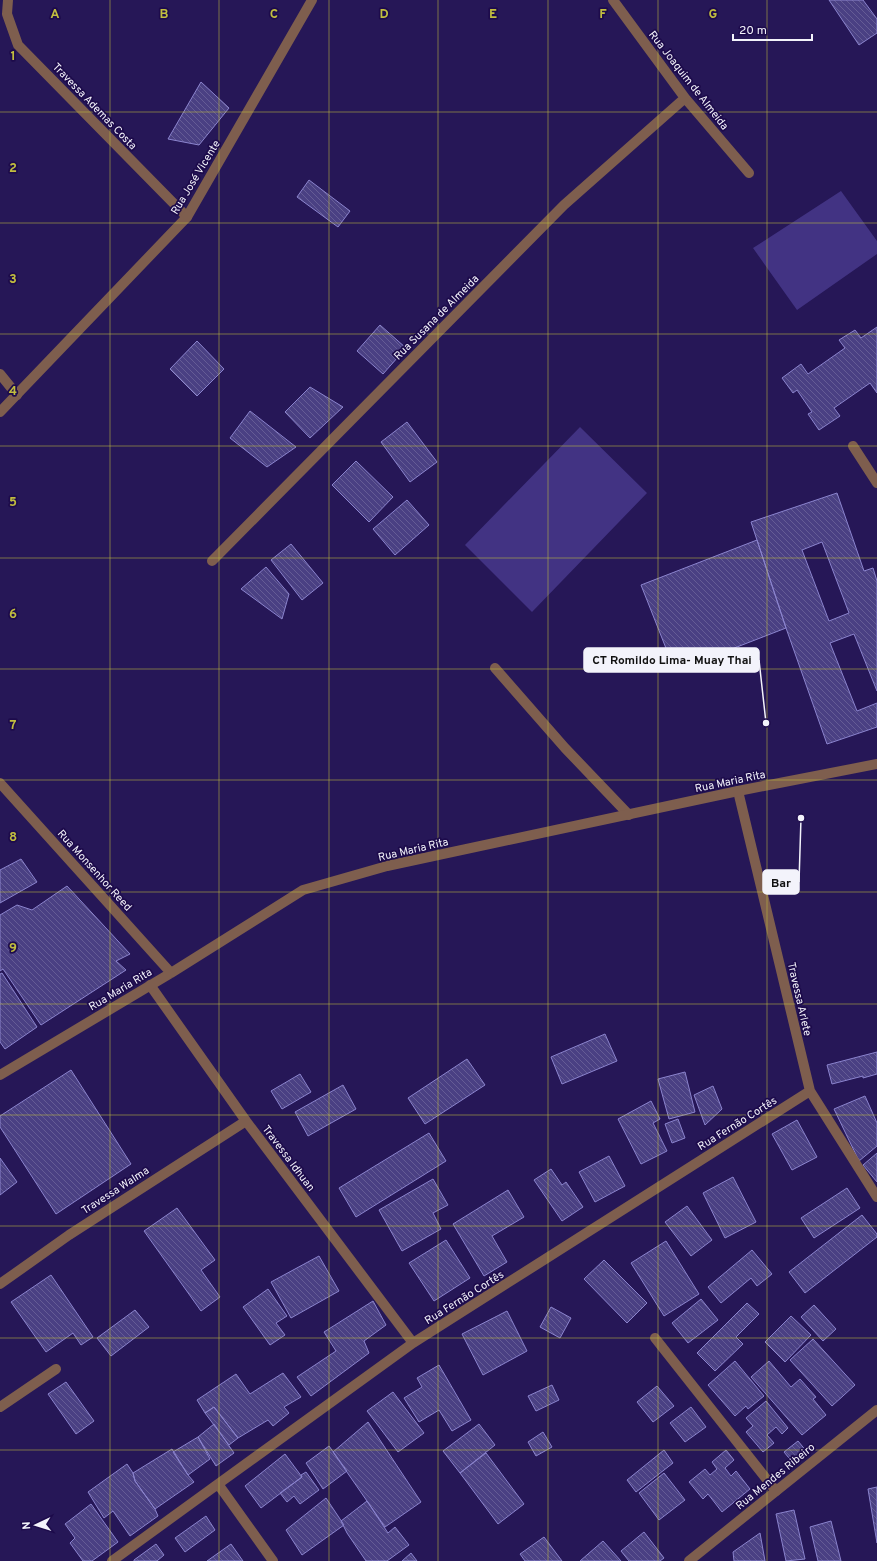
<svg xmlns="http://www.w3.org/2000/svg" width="877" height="1561" font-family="Overpass,sans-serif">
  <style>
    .pitch { fill: #423383 }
    .building { fill: url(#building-back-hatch); stroke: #8b84ce; fill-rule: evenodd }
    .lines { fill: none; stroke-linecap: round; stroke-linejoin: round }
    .service { stroke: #7e5e4e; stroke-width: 10 }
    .minor { stroke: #7e5e4e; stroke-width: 10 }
    .tertiary { stroke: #7e5e4e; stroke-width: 10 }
    .grid { fill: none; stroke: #c1bd3f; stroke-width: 1; stroke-opacity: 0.55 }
    .labels { text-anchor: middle; stroke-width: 3.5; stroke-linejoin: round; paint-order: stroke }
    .street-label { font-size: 11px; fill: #f3f3fb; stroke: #1d0b4b }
    .grid-label { font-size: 13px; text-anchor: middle; font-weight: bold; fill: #c1bd3f; stroke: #1d0b4b; stroke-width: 3.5; stroke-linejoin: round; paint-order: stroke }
    .leader { fill: none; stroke: #f3f3fb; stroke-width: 1.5 }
    .callout-dot { fill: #f3f3fb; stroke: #1d0b4b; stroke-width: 1.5 }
    .callout { fill: #f3f3fb; stroke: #f3f3fb; stroke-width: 1.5 }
    .callout-label { font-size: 12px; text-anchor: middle; font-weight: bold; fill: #111 }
  </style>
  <defs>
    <pattern id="building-back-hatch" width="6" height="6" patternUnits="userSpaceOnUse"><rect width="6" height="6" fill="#4a4083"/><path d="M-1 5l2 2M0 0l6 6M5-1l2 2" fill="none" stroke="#655c95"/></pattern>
  </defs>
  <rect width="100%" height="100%" fill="#261757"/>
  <path class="pitch" d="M 841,191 L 877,241 L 877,254 L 797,310 L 753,248 Z
    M 580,427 L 647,493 L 532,612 L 465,545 Z"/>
  <path class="building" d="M 829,0 L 863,0 L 877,19 L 877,33 L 859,45 Z
    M 201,82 L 229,108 L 199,145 L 168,139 Z
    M 309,180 L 350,211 L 338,227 L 297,197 Z
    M 380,325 L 406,348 L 383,374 L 357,351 Z
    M 877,327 L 877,393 L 870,383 L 834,408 L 840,416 L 819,430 L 808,414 L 812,412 L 797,390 L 793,393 L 782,378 L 801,364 L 808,374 L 845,348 L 839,340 L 855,330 L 861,338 Z
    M 197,341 L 224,369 L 197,396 L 170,369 Z
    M 310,387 L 343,407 L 310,438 L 285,412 Z
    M 250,411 L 296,447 L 267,467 L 230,438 Z
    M 407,422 L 437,462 L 410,482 L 381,442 Z
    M 356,461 L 393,497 L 369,522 L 332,485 Z
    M 837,493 L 864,571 L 873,568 L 877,581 L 877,691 L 854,634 L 830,643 L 857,711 L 877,703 L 877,727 L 827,744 L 786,628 L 751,522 ZM 822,542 L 849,613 L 829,621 L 802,550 Z
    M 407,500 L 429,525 L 395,555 L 373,529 Z
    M 757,540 L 786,628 L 675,671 L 641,585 Z
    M 291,544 L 323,583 L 302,600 L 271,560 Z
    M 266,567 L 289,594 L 282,619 L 241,589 Z
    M 21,859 L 37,882 L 0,903 L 0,870 Z
    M 67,886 L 130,954 L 116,961 L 126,970 L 41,1025 L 3,969 L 0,971 L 0,915 L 17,905 L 32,910 Z
    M 2,973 L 37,1027 L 5,1049 L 0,1042 L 0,974 Z
    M 605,1034 L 617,1061 L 562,1084 L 551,1057 Z
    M 877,1052 L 877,1074 L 863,1078 L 863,1076 L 832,1084 L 827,1065 Z
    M 467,1059 L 485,1085 L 425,1124 L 408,1098 Z
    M 71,1070 L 131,1164 L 56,1214 L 0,1127 L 0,1116 Z
    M 685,1072 L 695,1112 L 669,1119 L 658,1079 Z
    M 300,1074 L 311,1092 L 282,1109 L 271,1091 Z
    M 343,1085 L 356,1109 L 308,1136 L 295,1112 Z
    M 713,1086 L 722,1109 L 705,1125 L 694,1095 Z
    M 865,1096 L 877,1123 L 877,1146 L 859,1161 L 834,1109 Z
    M 651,1101 L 660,1119 L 653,1123 L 667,1151 L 641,1164 L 618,1119 Z
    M 678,1119 L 685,1138 L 672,1143 L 665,1124 Z
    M 797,1120 L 817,1157 L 792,1170 L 772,1134 Z
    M 429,1133 L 446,1161 L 356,1217 L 339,1188 Z
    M 877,1153 L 877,1182 L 863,1165 Z
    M 609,1156 L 625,1186 L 595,1202 L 579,1172 Z
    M 0,1158 L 17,1182 L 0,1195 Z
    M 551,1169 L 562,1185 L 566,1182 L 583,1207 L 562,1221 L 534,1180 Z
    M 733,1177 L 756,1222 L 725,1238 L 703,1193 Z
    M 433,1179 L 448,1205 L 433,1213 L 441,1229 L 402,1251 L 379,1210 Z
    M 847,1188 L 860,1208 L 814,1238 L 801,1218 Z
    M 508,1190 L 524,1217 L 492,1236 L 507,1262 L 484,1276 L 453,1224 Z
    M 687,1206 L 712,1240 L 691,1256 L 665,1222 Z
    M 177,1208 L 215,1260 L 201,1270 L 220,1297 L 201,1311 L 144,1231 Z
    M 862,1215 L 877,1234 L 877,1237 L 805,1293 L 789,1272 Z
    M 446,1240 L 470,1278 L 434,1301 L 409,1263 Z
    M 666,1241 L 699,1294 L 664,1316 L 631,1263 Z
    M 752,1250 L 772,1274 L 757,1286 L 751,1278 L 721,1303 L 708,1287 Z
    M 319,1256 L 339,1291 L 291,1318 L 271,1282 Z
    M 604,1260 L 647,1303 L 627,1323 L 584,1279 Z
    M 51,1275 L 93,1337 L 81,1345 L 73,1333 L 46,1352 L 11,1302 Z
    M 268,1289 L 287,1316 L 276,1323 L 285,1335 L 270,1345 L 243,1307 Z
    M 701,1299 L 718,1320 L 688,1343 L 672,1323 Z
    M 373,1301 L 386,1325 L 364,1341 L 369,1353 L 311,1396 L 297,1377 L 336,1351 L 324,1332 Z
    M 747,1303 L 759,1314 L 736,1337 L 743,1344 L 715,1371 L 697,1353 Z
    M 814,1305 L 836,1329 L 823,1341 L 801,1317 Z
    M 551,1307 L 571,1318 L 560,1338 L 540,1327 Z
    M 135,1310 L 149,1327 L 111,1356 L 97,1338 Z
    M 507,1311 L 527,1351 L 483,1375 L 462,1334 Z
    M 791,1316 L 811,1335 L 785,1362 L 765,1342 Z
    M 813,1339 L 855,1385 L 832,1406 L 790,1360 Z
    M 735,1361 L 764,1396 L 748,1409 L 746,1406 L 735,1416 L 708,1385 Z
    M 769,1361 L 791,1387 L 800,1379 L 816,1397 L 813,1399 L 826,1415 L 802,1435 L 751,1377 Z
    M 439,1365 L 471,1420 L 452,1431 L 439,1410 L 419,1422 L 404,1398 L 422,1387 L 417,1378 Z
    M 283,1373 L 301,1397 L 284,1407 L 289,1413 L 273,1426 L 268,1420 L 238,1438 L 214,1407 L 205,1413 L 197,1400 L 236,1374 L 250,1394 Z
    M 66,1382 L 94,1421 L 76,1434 L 48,1394 Z
    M 552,1385 L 559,1400 L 536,1411 L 528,1396 Z
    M 657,1386 L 674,1406 L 653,1422 L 637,1402 Z
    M 393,1392 L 424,1433 L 398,1452 L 367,1411 Z
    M 766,1401 L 788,1428 L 782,1434 L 776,1427 L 767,1435 L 774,1443 L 763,1452 L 746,1432 L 753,1426 L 746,1418 Z
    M 214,1407 L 238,1438 L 229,1445 L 205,1413 Z
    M 691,1407 L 706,1427 L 685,1442 L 670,1423 Z
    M 368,1422 L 421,1502 L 385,1527 L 333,1452 Z
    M 214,1424 L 234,1453 L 216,1466 L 198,1437 Z
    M 479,1424 L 495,1445 L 460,1473 L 443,1451 Z
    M 543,1432 L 552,1447 L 536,1456 L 528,1442 Z
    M 198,1437 L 210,1459 L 188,1475 L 173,1452 Z
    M 798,1441 L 807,1452 L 793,1463 L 784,1452 Z
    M 329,1446 L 347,1471 L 323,1489 L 306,1463 Z
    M 172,1449 L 188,1475 L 194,1482 L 155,1509 L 135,1481 L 133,1473 Z
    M 664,1450 L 673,1463 L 636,1492 L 627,1480 Z
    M 726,1450 L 734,1460 L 725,1468 L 731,1476 L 736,1471 L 750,1489 L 722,1512 L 708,1494 L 703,1499 L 689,1482 L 705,1469 L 710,1475 L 717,1469 L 712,1462 Z
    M 486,1453 L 524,1504 L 498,1524 L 460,1473 Z
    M 285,1454 L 302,1477 L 261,1508 L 245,1486 Z
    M 127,1464 L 133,1473 L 135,1481 L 155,1509 L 158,1516 L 130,1536 L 113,1511 L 104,1518 L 88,1492 Z
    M 306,1472 L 319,1490 L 300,1504 L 294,1496 L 287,1502 L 280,1493 L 302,1477 L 301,1475 Z
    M 664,1473 L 685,1500 L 659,1520 L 639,1493 Z
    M 877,1487 L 877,1543 L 868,1489 Z
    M 326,1498 L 344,1525 L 302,1555 L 286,1530 Z
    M 367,1501 L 388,1533 L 395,1527 L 409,1545 L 387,1561 L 366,1561 L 347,1533 L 341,1521 Z
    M 91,1504 L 118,1542 L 92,1561 L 83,1561 L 70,1543 L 75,1538 L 65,1524 Z
    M 794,1510 L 805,1559 L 786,1561 L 776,1514 Z
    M 206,1516 L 215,1530 L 185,1552 L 175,1538 Z
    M 831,1521 L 841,1561 L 818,1561 L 810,1527 Z
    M 644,1532 L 664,1558 L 660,1561 L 629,1561 L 621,1551 Z
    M 760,1533 L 765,1561 L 734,1561 L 733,1552 Z
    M 544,1537 L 562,1561 L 525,1561 L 520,1554 Z
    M 603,1541 L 621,1561 L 580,1561 Z
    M 156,1544 L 164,1555 L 157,1561 L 134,1561 L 134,1560 Z
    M 231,1544 L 243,1561 L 207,1561 Z
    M 411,1553 L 417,1561 L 402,1561 Z"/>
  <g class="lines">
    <path class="service" d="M 853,446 L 877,483
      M 495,668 L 565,748 L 629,815
      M 655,1338 L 776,1491
      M 0,1407 L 56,1369"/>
    <path class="minor" d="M 8,0 L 7,14 L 18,45 L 187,217
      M 613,0 L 685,98 L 749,173
      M 0,374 L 17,395
      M 212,561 L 564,205 L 685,98
      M 738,791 L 810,1091 L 877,1197
      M 150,985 L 246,1121 L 413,1343
      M 0,1284 L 69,1235 L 246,1121
      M 112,1561 L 218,1484
      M 273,1561 L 218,1484 L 413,1343 L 810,1091
      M 689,1561 L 877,1410"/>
    <path class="tertiary" d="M 0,412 L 187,217 L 312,0
      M 0,783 L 171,973
      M 0,1075 L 171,973 L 303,890 L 387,866 L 738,791 L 877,764"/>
  </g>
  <path class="grid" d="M 110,0 L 110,1561M 219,0 L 219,1561M 329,0 L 329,1561M 438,0 L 438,1561M 548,0 L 548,1561M 658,0 L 658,1561M 767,0 L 767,1561M 0,112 L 877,112M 0,223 L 877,223M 0,334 L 877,334M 0,446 L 877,446M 0,558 L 877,558M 0,669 L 877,669M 0,780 L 877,780M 0,892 L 877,892M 0,1004 L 877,1004M 0,1115 L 877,1115M 0,1226 L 877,1226M 0,1338 L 877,1338M 0,1450 L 877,1450"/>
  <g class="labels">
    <g class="street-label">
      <text transform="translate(689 80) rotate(52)" y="4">Rua Joaquim de Almeida</text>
      <text transform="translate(95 106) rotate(46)" y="4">Travessa Ademas Costa</text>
      <text transform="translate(195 177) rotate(-59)" y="4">Rua José Vicente</text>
      <text transform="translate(436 317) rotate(-45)" y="4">Rua Susana de Almeida</text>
      <text transform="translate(730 781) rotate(-12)" y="4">Rua Maria Rita</text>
      <text transform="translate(413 849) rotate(-13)" y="4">Rua Maria Rita</text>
      <text transform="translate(95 870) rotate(48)" y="4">Rua Monsenhor Reed</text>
      <text transform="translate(120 989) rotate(-31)" y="4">Rua Maria Rita</text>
      <text transform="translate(800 999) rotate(77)" y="4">Travessa Arlete</text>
      <text transform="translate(737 1123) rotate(-32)" y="4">Rua Fernão Cortês</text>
      <text transform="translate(289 1158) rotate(53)" y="4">Travessa Idhuan</text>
      <text transform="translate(115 1190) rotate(-33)" y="4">Travessa Walma</text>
      <text transform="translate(464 1297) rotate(-32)" y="4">Rua Fernão Cortês</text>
      <text transform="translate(775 1476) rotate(-39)" y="4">Rua Mendes Ribeiro</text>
    </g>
  </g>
  <g class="grid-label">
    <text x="55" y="18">A</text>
    <text x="164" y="18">B</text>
    <text x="274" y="18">C</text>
    <text x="384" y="18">D</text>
    <text x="493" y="18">E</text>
    <text x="603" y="18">F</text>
    <text x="713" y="18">G</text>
    <text x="13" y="60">1</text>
    <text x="13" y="172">2</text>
    <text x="13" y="283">3</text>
    <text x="13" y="395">4</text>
    <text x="13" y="506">5</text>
    <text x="13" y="618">6</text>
    <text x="13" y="729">7</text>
    <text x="13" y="841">8</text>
    <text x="13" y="952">9</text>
  </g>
  <path class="leader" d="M766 723L759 660M801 818L799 882"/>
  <g class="callout-dot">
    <circle cx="766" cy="723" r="4"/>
    <circle cx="801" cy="818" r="4"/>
  </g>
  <g class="callout">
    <rect x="584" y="648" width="175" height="24" rx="4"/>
    <rect x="763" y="870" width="36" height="24" rx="4"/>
  </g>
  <g class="callout-label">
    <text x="672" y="664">CT Romildo Lima- Muay Thai</text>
    <text x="781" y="887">Bar</text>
  </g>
  <g transform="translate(36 1525) rotate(266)" stroke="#1d0b4b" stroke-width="3" paint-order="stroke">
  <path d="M0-3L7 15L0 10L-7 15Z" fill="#f3f3fb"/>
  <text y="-6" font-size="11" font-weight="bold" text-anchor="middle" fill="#f3f3fb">N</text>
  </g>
  <path d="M733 34v6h79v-6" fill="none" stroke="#f3f3fb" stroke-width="2"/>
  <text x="739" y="34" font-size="12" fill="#f3f3fb" stroke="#1d0b4b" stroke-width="3" paint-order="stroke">20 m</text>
</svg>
